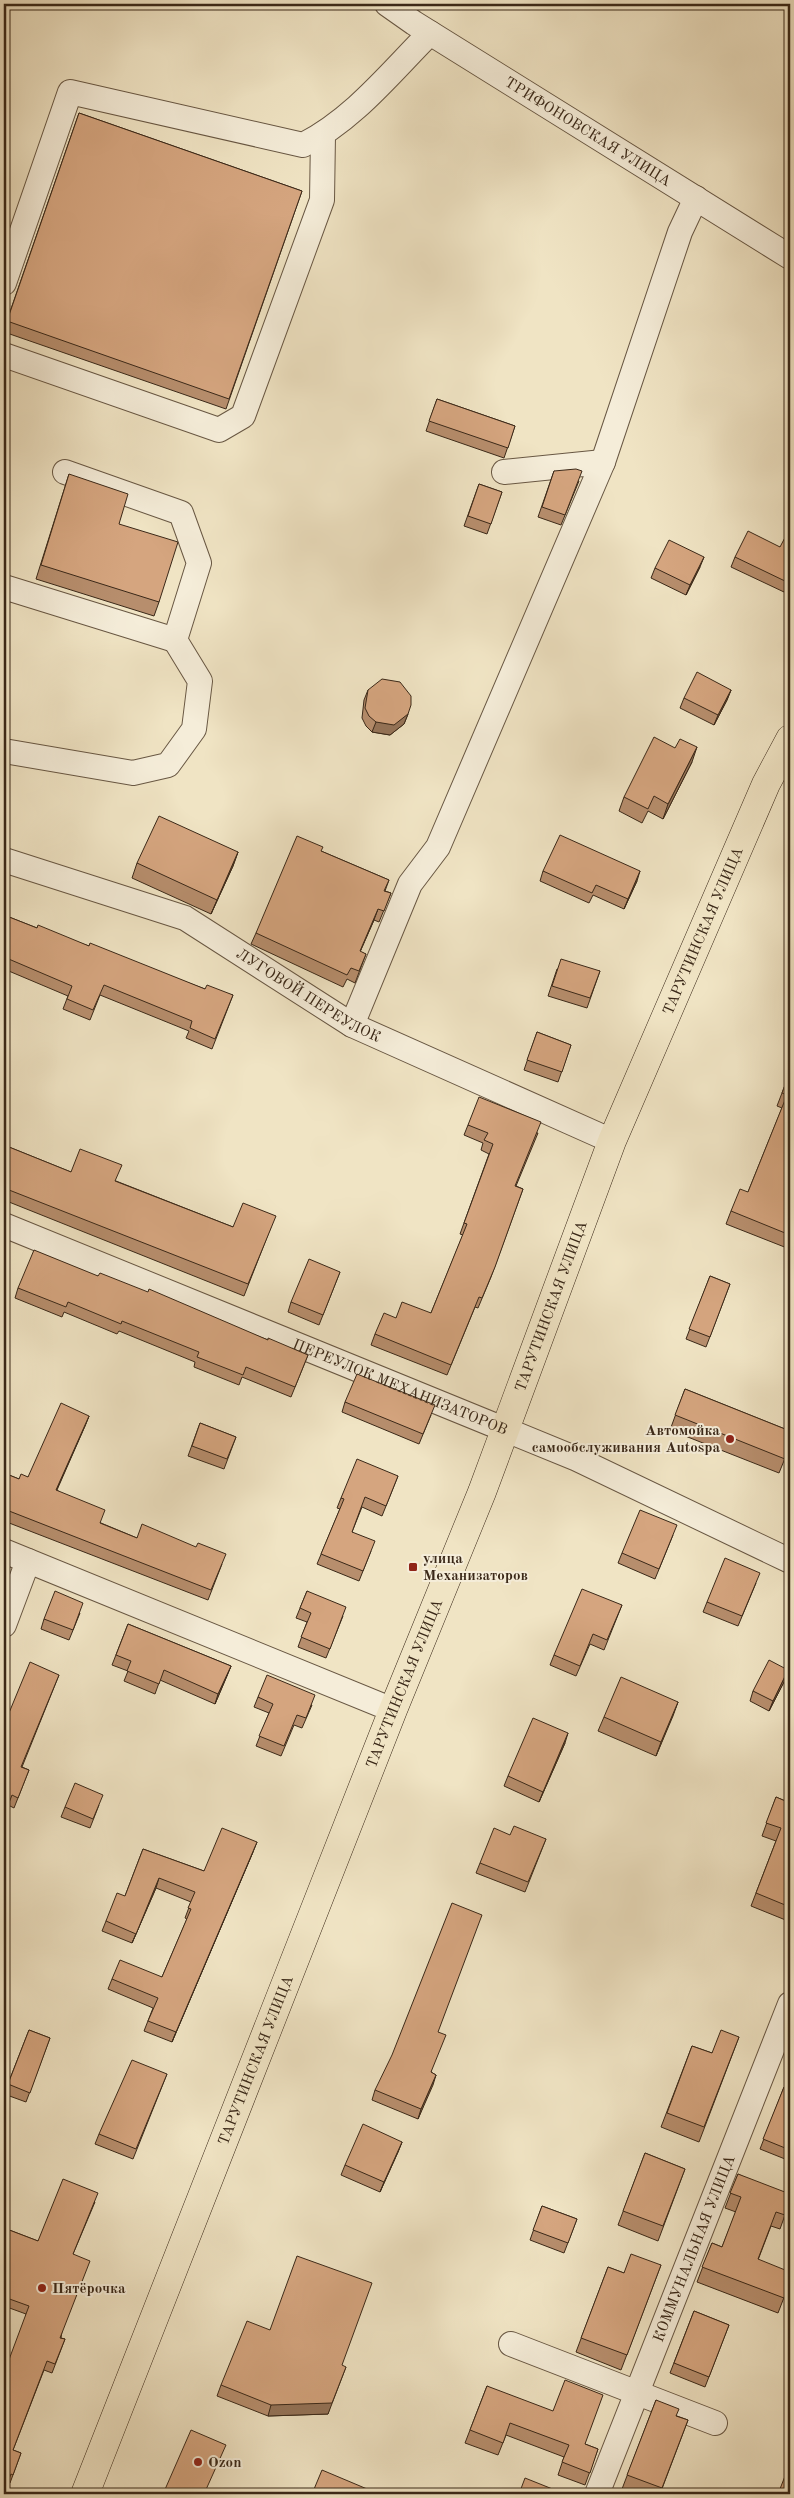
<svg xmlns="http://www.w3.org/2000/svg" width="794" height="2498" font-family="'Old Standard TT',serif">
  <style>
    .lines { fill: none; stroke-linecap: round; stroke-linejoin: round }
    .minor-casing { stroke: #685743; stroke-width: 26 }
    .major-casing { stroke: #3a2818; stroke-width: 29 }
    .minor { stroke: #f5edd9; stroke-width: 24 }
    .major { stroke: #f0e4c4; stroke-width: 28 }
    .wall { fill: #b78e6d; stroke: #3a2818 }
    .shaded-wall { fill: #957459; stroke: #3a2818 }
    .building { fill: #d5a57f; stroke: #3a2818 }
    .poi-dot { fill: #8f2418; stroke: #f5edd9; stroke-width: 2 }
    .labels { text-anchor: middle; stroke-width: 4; stroke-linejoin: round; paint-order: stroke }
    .street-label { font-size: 15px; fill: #3a2818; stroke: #f5edd9 }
    .poi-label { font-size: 15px; font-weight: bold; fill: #3a2818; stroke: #f5edd9; text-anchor: start }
  </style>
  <rect width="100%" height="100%" fill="#f0e4c4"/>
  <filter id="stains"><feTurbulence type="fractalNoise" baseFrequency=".004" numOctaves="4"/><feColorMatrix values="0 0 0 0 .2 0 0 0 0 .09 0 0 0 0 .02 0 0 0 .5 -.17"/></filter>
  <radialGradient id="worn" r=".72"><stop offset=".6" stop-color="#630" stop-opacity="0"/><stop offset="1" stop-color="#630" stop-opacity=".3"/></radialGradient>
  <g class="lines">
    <g class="minor-casing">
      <g id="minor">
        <path id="s1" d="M 387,4 L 414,23 L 790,257"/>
        <path d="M 4,283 L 70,92 L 303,145 C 354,119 390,73 430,33"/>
        <path d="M 4,355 L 219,430 L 243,416 L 322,200 L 323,135"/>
        <path d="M 603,462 L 680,232 L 696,198"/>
        <path d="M 4,587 L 175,640 L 199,563 L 181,513 L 65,472"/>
        <path d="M 4,751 L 133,773 L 168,765 L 194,729 L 200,681 L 175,640"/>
        <path id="s2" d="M 4,860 L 185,918 L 352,1025 L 612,1141"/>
        <path d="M 352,1025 L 410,884 L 438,847 L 603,462 L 504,472"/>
        <path id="s3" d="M 4,1225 L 577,1459 L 790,1561"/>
        <path d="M 4,1551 L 393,1710"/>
        <path d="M 4,1625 L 28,1561"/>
        <path d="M 511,2344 L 715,2423"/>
        <path id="s4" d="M 597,2494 L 790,2004"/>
      </g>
    </g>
    <g class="major-casing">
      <g id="major">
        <path id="s5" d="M 85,2494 L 393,1710 L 482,1492 L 612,1141 L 766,784 L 790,739"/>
      </g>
    </g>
    <use href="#minor" class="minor"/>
    <use href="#major" class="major"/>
  </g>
  <path class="wall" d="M 79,113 L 302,191 L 226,409 L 4,332 L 4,329 Z
    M 437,399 L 515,426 L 504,458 L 426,431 Z
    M 554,471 L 579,481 L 561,525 L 538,517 Z
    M 69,474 L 119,524 L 159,602 L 154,616 L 36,579 Z
    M 479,484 L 502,492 L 487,534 L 464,526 Z
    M 780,547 L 790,580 L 784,592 L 731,567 L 735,557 Z
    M 700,567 L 686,595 L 651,578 L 655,568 Z
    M 368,690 L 408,714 L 404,724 L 390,735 L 372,732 L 366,726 L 362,718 L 364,700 Z
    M 731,690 L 727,700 L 714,725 L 680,708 L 684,698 Z
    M 692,762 L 663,819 L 648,811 L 642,823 L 619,811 L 624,797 Z
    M 321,851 L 389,880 L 385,891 L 391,893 L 379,922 L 374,920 L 360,952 L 366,954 L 355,983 L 347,979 L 343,987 L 251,944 L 256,933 Z
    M 238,852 L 233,866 L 211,914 L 132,878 L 137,863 Z
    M 543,871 L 637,881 L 624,909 L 593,895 L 589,903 L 540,881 Z
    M 4,915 L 37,928 L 89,946 L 205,989 L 233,995 L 212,1049 L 186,1038 L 189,1031 L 100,995 L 90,1020 L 63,1009 L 68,996 L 4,969 Z
    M 557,969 L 600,971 L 587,1008 L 548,996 Z
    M 537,1032 L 571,1045 L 558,1082 L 524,1070 Z
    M 790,1072 L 790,1241 L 787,1248 L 726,1224 L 731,1211 L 748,1192 L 782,1108 L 777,1106 Z
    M 468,1125 L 538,1133 L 516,1186 L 523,1189 L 491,1277 L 478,1308 L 475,1307 L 447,1375 L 371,1345 L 375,1334 L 396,1318 L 431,1313 L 463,1235 L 460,1234 L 489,1154 L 481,1150 L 483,1143 L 464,1135 Z
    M 4,1145 L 71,1172 L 116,1181 L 233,1227 L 271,1227 L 244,1296 L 4,1200 Z
    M 340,1272 L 319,1325 L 288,1312 L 291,1302 Z
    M 98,1276 L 308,1355 L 291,1397 L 242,1377 L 239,1385 L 194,1367 L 195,1362 L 119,1331 L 117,1334 L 64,1312 L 62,1317 L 15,1298 L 18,1288 Z
    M 710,1276 L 730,1284 L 706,1347 L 686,1339 Z
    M 685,1389 L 790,1431 L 790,1446 L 779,1473 L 670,1430 Z
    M 345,1402 L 431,1415 L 419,1444 L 342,1412 Z
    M 89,1416 L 85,1426 L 57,1490 L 101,1523 L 137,1538 L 222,1564 L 208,1600 L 4,1521 L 4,1473 L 19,1479 L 28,1477 Z
    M 200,1423 L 236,1437 L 224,1469 L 188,1456 Z
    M 398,1476 L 382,1516 L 362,1507 L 352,1532 L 371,1551 L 359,1581 L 317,1564 L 340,1509 L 337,1508 L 341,1498 Z
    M 673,1535 L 655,1579 L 618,1563 L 622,1553 Z
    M 756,1583 L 738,1626 L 703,1612 L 707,1602 Z
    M 307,1591 L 343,1616 L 326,1658 L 298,1647 L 307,1622 L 296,1618 Z
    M 622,1605 L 604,1650 L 590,1644 L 576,1676 L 550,1665 L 554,1655 Z
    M 80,1613 L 69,1640 L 41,1629 L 44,1619 Z
    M 128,1624 L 231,1666 L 215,1704 L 160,1680 L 155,1694 L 124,1681 L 128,1671 L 112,1665 Z
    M 788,1670 L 785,1680 L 769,1711 L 750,1701 L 753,1691 Z
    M 59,1675 L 22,1767 L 29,1770 L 14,1808 L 8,1805 L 4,1725 Z
    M 258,1697 L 312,1705 L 302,1728 L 294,1725 L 281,1756 L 256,1746 L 269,1713 L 254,1707 Z
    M 678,1702 L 656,1756 L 598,1731 L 604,1717 Z
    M 565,1743 L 539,1802 L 504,1786 L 508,1776 Z
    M 776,1797 L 790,1803 L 790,1916 L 788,1921 L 751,1906 L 776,1841 L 762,1836 Z
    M 99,1805 L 90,1828 L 61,1817 L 65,1807 Z
    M 510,1835 L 546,1839 L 525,1892 L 476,1873 L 480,1863 Z
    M 143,1849 L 204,1871 L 253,1852 L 172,2042 L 144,2031 L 153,2008 L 108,1989 L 112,1979 L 162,1977 L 187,1919 L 185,1918 L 191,1902 L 156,1888 L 132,1943 L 102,1931 L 106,1921 L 125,1896 Z
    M 29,2030 L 50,2038 L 26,2102 L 4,2094 Z
    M 438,2032 L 431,2072 L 436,2075 L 418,2119 L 372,2100 L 375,2090 Z
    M 739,2037 L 699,2142 L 661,2127 L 692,2046 L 712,2053 Z
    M 167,2074 L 133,2159 L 95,2144 L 99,2134 Z
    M 784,2087 L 790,2089 L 790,2161 L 760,2149 Z
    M 402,2142 L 398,2152 L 380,2192 L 341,2175 L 345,2165 Z
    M 645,2153 L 685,2169 L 658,2241 L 618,2225 Z
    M 738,2174 L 790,2201 L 780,2229 L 771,2226 L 758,2260 L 790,2282 L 778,2313 L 697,2282 L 712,2243 L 722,2247 L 736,2212 L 725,2208 Z
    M 95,2202 L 73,2254 L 61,2338 L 65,2339 L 52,2373 L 44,2370 L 13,2450 L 21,2453 L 10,2483 L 8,2482 L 26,2314 L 4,2306 L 4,2228 L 38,2241 Z
    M 542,2206 L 577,2219 L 564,2253 L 530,2240 Z
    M 661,2265 L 621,2370 L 576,2352 L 608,2267 L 624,2273 Z
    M 694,2311 L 729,2325 L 705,2387 L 670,2373 Z
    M 270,2330 L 342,2365 L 328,2414 L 268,2416 L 217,2396 L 221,2385 Z
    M 487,2386 L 585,2444 L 598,2449 L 585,2485 L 558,2475 L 564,2457 L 506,2435 L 498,2455 L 465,2443 Z
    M 656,2400 L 677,2416 L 688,2420 L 660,2494 L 635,2494 L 622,2489 Z"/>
  <path class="shaded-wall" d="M 704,557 L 700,567 L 686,595 L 690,585 Z
    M 790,577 L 790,580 L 784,592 L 787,582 Z
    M 731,690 L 727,700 L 714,725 L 718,715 Z
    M 408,714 L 404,724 L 390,735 L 372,732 L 376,722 Z
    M 697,747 L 692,762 L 663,819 L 668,804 Z
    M 238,852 L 233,866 L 211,914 L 217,900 Z
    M 640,871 L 637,881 L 624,909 L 628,899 Z
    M 378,909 L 374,920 L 355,963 L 360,951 Z
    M 89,1416 L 85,1426 L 52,1500 L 56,1490 Z
    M 231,1666 L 227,1676 L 215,1704 L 218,1694 Z
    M 788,1670 L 785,1680 L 769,1711 L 773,1701 Z
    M 678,1702 L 673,1716 L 656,1756 L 661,1742 Z
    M 568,1733 L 565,1743 L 539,1802 L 543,1792 Z
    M 257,1842 L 253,1852 L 172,2042 L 176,2032 Z
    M 159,1878 L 156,1888 L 132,1943 L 136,1934 Z
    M 436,2075 L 433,2085 L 418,2119 L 421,2109 Z
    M 402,2142 L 398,2152 L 380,2192 L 384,2182 Z
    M 346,2367 L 328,2414 L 268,2416 L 271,2405 Z"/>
  <path class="building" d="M 79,113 L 302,191 L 229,399 L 7,321 Z
    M 437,399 L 515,426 L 508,448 L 429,421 Z
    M 576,469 L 582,471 L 565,515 L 542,507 L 554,471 Z
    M 69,474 L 128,494 L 119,524 L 178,542 L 159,602 L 41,565 Z
    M 479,484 L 502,492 L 491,524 L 468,516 Z
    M 790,528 L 790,577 L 787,582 L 735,557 L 748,531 L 780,547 Z
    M 669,540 L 704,557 L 690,585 L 655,568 Z
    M 697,672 L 731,690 L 718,715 L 684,698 Z
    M 382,679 L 400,682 L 411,696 L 411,705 L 408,714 L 394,725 L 376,722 L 369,716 L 365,708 L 368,690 Z
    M 654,737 L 675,748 L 680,739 L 697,747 L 668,804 L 654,796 L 648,809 L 624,797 Z
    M 159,816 L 238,852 L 217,900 L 137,863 Z
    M 560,835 L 640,871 L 628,899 L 596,885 L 592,893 L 543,871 Z
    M 297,836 L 323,847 L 321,851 L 389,880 L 384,891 L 391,893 L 384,911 L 378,909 L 360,951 L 366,954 L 359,971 L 351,968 L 347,975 L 256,933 Z
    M 4,915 L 37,928 L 38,925 L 89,946 L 90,943 L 205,989 L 207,985 L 233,995 L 215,1039 L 190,1028 L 192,1021 L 104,985 L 93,1010 L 67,999 L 72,986 L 4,957 Z
    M 561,959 L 600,971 L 590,998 L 552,986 Z
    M 537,1032 L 571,1045 L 562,1072 L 527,1060 Z
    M 790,1072 L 790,1235 L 731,1211 L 740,1189 L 748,1192 L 787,1095 L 782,1093 Z
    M 479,1097 L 541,1122 L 515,1186 L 523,1189 L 495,1267 L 482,1298 L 479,1297 L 451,1365 L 375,1334 L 384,1313 L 396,1318 L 402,1302 L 431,1313 L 467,1224 L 464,1223 L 493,1144 L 484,1140 L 488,1133 L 468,1125 Z
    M 4,1145 L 71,1172 L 80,1149 L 122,1165 L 115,1181 L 233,1227 L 243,1203 L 276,1216 L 248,1284 L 4,1188 Z
    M 34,1250 L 98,1276 L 100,1273 L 148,1292 L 149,1289 L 268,1340 L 268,1338 L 308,1355 L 295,1387 L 246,1367 L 243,1375 L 197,1357 L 199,1352 L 122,1321 L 121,1324 L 68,1302 L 66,1307 L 18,1288 Z
    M 309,1259 L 340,1272 L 323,1315 L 291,1302 Z
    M 710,1276 L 730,1284 L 710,1337 L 689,1329 Z
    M 357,1374 L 435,1405 L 423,1434 L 345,1402 Z
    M 685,1389 L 790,1431 L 790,1444 L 785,1459 L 675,1415 Z
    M 61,1403 L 89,1416 L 56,1490 L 105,1510 L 100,1523 L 137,1538 L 142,1524 L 196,1547 L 198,1543 L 226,1554 L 211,1590 L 4,1509 L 4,1473 L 19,1479 L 21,1474 L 28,1477 Z
    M 200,1423 L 236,1437 L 227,1459 L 192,1446 Z
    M 357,1459 L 398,1476 L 386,1506 L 365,1497 L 352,1532 L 375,1541 L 363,1571 L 321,1554 L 344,1499 L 341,1498 Z
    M 640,1510 L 677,1525 L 659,1569 L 622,1553 Z
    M 725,1558 L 760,1573 L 742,1616 L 707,1602 Z
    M 582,1589 L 622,1605 L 607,1640 L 593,1634 L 580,1666 L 554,1655 Z
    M 55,1591 L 83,1603 L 73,1630 L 44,1619 Z
    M 307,1591 L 346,1607 L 330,1649 L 301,1637 L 311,1613 L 300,1608 Z
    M 128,1624 L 231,1666 L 218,1694 L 164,1670 L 159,1684 L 127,1671 L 131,1661 L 116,1655 Z
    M 769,1660 L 788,1670 L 773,1701 L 753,1691 Z
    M 30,1662 L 59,1675 L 21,1767 L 29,1770 L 18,1798 L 12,1795 L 4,1816 L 4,1725 Z
    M 267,1675 L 315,1695 L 306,1718 L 297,1715 L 284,1746 L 259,1736 L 273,1704 L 258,1697 Z
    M 621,1677 L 678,1702 L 661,1742 L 604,1717 Z
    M 533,1718 L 568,1733 L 543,1792 L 508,1776 Z
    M 75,1783 L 103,1795 L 93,1819 L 65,1807 Z
    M 776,1797 L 790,1803 L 790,1907 L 756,1893 L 781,1828 L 766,1823 Z
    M 514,1826 L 546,1839 L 528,1882 L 480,1863 L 494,1828 L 510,1835 Z
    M 222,1828 L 257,1842 L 176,2032 L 148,2021 L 158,1998 L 112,1979 L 120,1960 L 162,1977 L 191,1909 L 188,1908 L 195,1892 L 159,1878 L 136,1934 L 106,1921 L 117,1893 L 125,1896 L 143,1849 L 204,1871 Z
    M 452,1903 L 482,1915 L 438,2032 L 446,2035 L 431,2072 L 436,2075 L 421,2109 L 375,2090 L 392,2055 Z
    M 29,2030 L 50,2038 L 30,2093 L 8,2084 Z
    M 721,2030 L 739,2037 L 704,2127 L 667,2113 L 692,2046 L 712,2053 Z
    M 132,2060 L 167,2074 L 136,2149 L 99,2134 Z
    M 784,2087 L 790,2089 L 790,2150 L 763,2139 Z
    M 363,2124 L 402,2142 L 384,2182 L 345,2165 Z
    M 645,2153 L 685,2169 L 663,2226 L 623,2211 Z
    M 738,2174 L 790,2194 L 790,2201 L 785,2215 L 776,2212 L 758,2259 L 790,2272 L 790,2281 L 784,2298 L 702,2267 L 712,2243 L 722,2247 L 741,2197 L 730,2193 Z
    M 63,2179 L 98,2193 L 73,2254 L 90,2261 L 60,2338 L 65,2339 L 55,2364 L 47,2361 L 13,2450 L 21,2453 L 13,2475 L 11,2474 L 4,2491 L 4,2373 L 29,2306 L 4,2297 L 4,2228 L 38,2241 Z
    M 542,2206 L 577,2219 L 568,2243 L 533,2230 Z
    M 631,2254 L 661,2265 L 627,2355 L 581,2338 L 608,2267 L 624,2273 Z
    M 297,2256 L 372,2283 L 342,2365 L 346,2367 L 332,2403 L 271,2405 L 221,2385 L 247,2321 L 270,2330 Z
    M 694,2311 L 729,2325 L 709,2377 L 674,2363 Z
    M 565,2380 L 603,2395 L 585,2444 L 598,2449 L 590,2473 L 562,2462 L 569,2445 L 510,2423 L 503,2443 L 470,2430 L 487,2386 L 553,2411 Z
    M 656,2400 L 679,2409 L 676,2416 L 688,2420 L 662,2488 L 627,2475 Z
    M 191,2430 L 226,2445 L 204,2494 L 163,2494 Z
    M 322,2470 L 379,2494 L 312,2494 Z
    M 787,2471 L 790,2472 L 790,2494 L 778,2494 Z
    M 525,2478 L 565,2494 L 519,2494 Z
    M 152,2491 L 161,2494 L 151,2494 Z"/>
  <g class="poi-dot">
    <circle cx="730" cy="1439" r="5"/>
    <rect x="408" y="1562" width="10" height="10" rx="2.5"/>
    <circle cx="42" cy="2288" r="5"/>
    <circle cx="198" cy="2462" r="5"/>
  </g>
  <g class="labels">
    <g class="street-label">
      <text dy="5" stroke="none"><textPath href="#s1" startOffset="238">ТРИФОНОВСКАЯ УЛИЦА</textPath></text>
      <text dy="5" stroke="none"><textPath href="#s5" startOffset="1681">ТАРУТИНСКАЯ УЛИЦА</textPath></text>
      <text dy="5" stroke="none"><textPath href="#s2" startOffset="336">ЛУГОВОЙ ПЕРЕУЛОК</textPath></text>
      <text dy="5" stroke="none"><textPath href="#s5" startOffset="1276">ТАРУТИНСКАЯ УЛИЦА</textPath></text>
      <text dy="5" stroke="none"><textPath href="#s3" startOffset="428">ПЕРЕУЛОК МЕХАНИЗАТОРОВ</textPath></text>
      <text dy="5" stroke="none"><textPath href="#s5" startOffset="871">ТАРУТИНСКАЯ УЛИЦА</textPath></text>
      <text dy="5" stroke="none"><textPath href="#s5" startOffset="466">ТАРУТИНСКАЯ УЛИЦА</textPath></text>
      <text dy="5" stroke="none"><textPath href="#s4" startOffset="264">КОММУНАЛЬНАЯ УЛИЦА</textPath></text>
    </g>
    <g class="poi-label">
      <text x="720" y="1435" text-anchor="end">Автомойка<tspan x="720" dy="17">самообслуживания Autospa</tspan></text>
      <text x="423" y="1563">улица<tspan x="423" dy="17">Механизаторов</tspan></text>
      <text x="52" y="2293">Пятёрочка</text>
      <text x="208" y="2467">Ozon</text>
    </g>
  </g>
  <rect width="794" height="2498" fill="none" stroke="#f0e4c4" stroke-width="20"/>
  <rect x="5" y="5" width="784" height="2488" fill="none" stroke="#3a2818" stroke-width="2.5"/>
  <rect x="10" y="10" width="774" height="2478" fill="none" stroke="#3a2818"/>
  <rect width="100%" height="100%" filter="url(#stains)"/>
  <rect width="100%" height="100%" fill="url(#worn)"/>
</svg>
